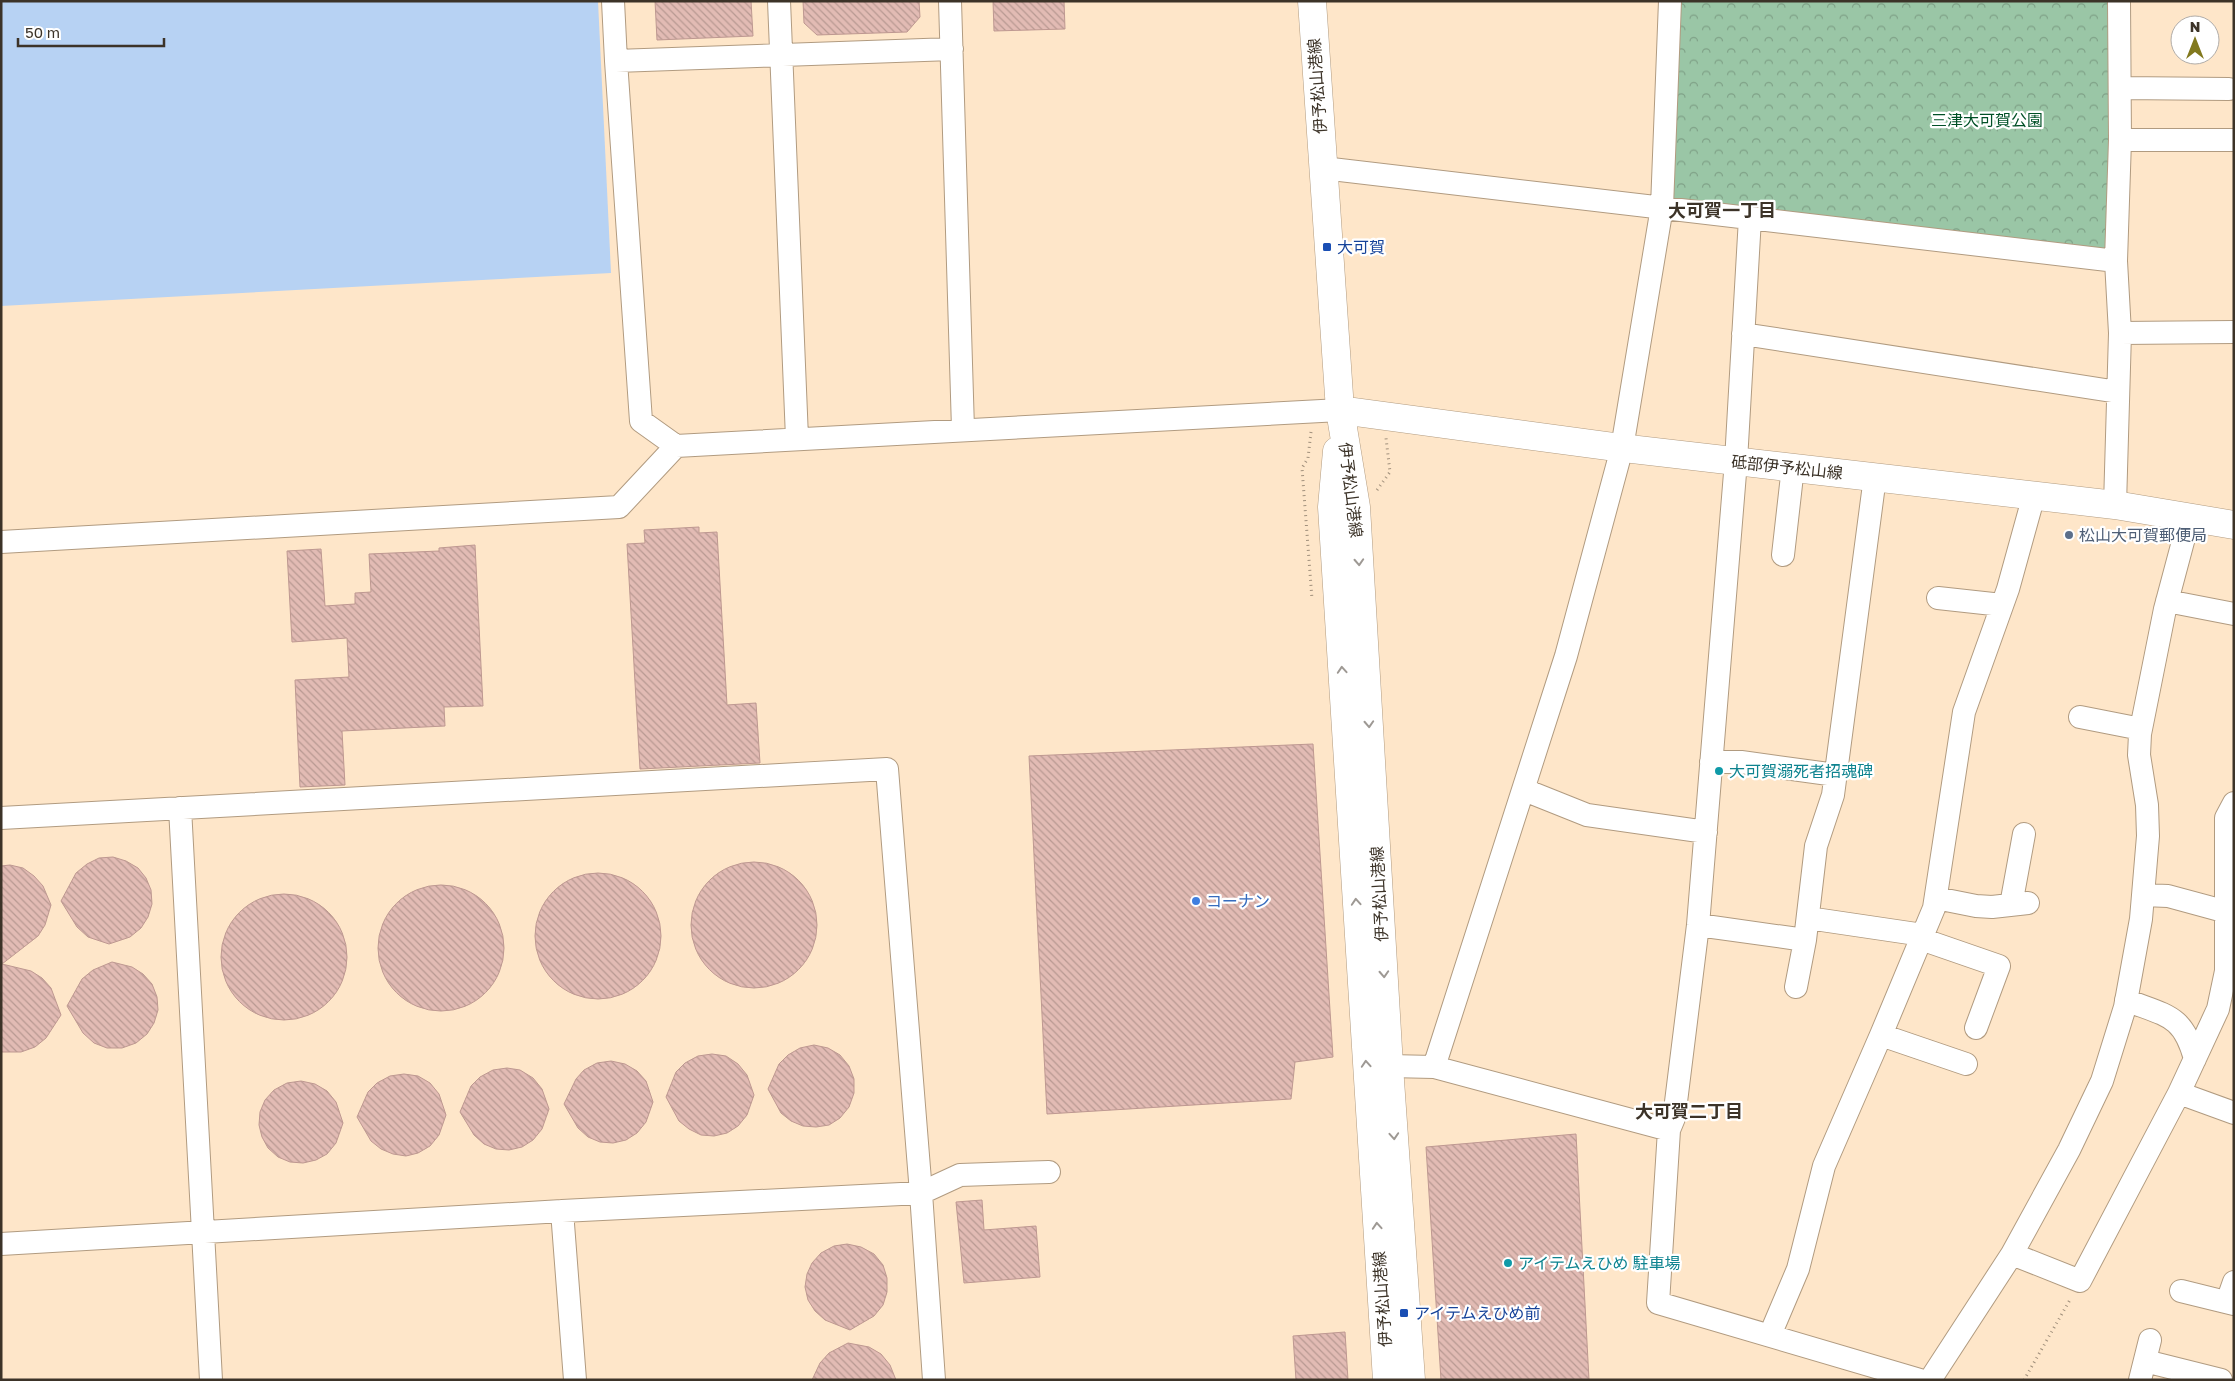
<svg xmlns="http://www.w3.org/2000/svg" width="2235" height="1381" font-family="'Golos Text','Noto Sans JP',sans-serif">
  <style>
    .park { fill: url(#park-crowns) }
    .water { fill: #b7d2f3 }
    .building { fill: url(#building-back-hatch); stroke: #be9891 }
    .lines { fill: none; stroke-linecap: round; stroke-linejoin: round }
    .minor-casing { stroke: #b19b80; stroke-width: 24 }
    .major-casing { stroke: #b19b80; stroke-width: 29 }
    .path { stroke: #a1907c; stroke-width: 3; stroke-dasharray: 1 4; stroke-linecap: butt }
    .minor { stroke: #fff; stroke-width: 22 }
    .major { stroke: #fff; stroke-width: 28 }
    .oneway { stroke: #9e9994 }
    .transit-dot { fill: #1a4fb4; stroke: #fff; stroke-width: 2 }
    .service-dot { fill: #5c6f8a; stroke: #fff; stroke-width: 2 }
    .culture-dot { fill: #0f9aa8; stroke: #fff; stroke-width: 2 }
    .shop-dot { fill: #3f7fe0; stroke: #fff; stroke-width: 2 }
    .labels { text-anchor: middle; stroke-width: 4.5; stroke-linejoin: round; paint-order: stroke }
    .street-label { font-size: 16px; fill: #3c3328; stroke: #fff }
    .park-label { font-size: 16px; fill: #015027; stroke: #fff }
    .transit-label { font-size: 16px; fill: #164399; stroke: #fff; text-anchor: start }
    .service-label { font-size: 16px; fill: #4e5e75; stroke: #fff; text-anchor: start }
    .culture-label { font-size: 16px; fill: #0d838f; stroke: #fff; text-anchor: start }
    .shop-label { font-size: 16px; fill: #366cbe; stroke: #fff; text-anchor: start }
    .neighbourhood-label { font-size: 18px; font-weight: bold; fill: #3c3328; stroke: #fff }
  </style>
  <defs>
    <pattern id="park-crowns" width="20" height="18" patternUnits="userSpaceOnUse" patternTransform="scale(1.25)"><rect width="20" height="18" fill="#9ac6a6"/><path d="M2 6a3 3 0 1 1 6 0M12 15a3 3 0 1 1 6 0" fill="none" stroke="#7fa187"/></pattern>
    <pattern id="building-back-hatch" width="6" height="6" patternUnits="userSpaceOnUse" patternTransform="scale(1.25)"><rect width="6" height="6" fill="#e2bbb4"/><path d="M-1 5l2 2M0 0l6 6M5-1l2 2" fill="none" stroke="#b89992"/></pattern>
  </defs>
  <rect width="100%" height="100%" fill="#fee6c9"/>
  <path class="park" d="M 1675,1 L 2111,1 L 2110,255 L 1668,203 Z"/>
  <path class="water" d="M 1,1 L 598,1 L 611,273 L 1,306 Z"/>
  <path class="building" d="M 655,1 L 751,1 L 753,36 L 657,40 Z
    M 803,1 L 919,1 L 920,17 L 907,32 L 817,35 L 804,23 Z
    M 993,1 L 1064,1 L 1065,29 L 994,31 Z
    M 699,527 L 699,533 L 717,532 L 727,705 L 756,703 L 760,763 L 640,769 L 627,544 L 645,543 L 644,530 Z
    M 475,545 L 483,706 L 444,707 L 445,726 L 342,731 L 345,785 L 300,787 L 295,680 L 349,677 L 347,638 L 292,642 L 287,551 L 321,549 L 325,606 L 355,604 L 355,593 L 371,592 L 369,554 L 439,551 L 439,548 Z
    M 1313,744 L 1333,1057 L 1295,1062 L 1291,1099 L 1047,1114 L 1029,756 Z
    M 113,857 L 126,861 L 138,868 L 146,878 L 151,890 L 152,904 L 148,917 L 141,928 L 130,937 L 109,944 L 88,937 L 77,927 L 61,901 L 76,873 L 87,864 L 99,858 Z
    M691 925a63 63 0 1 1 126 0a63 63 0 1 1-126 0Z
    M 10,865 L 23,868 L 34,876 L 43,886 L 51,905 L 45,925 L 38,936 L 2,964 L 31,971 L 42,978 L 51,988 L 61,1015 L 46,1038 L 35,1047 L 21,1052 L 1,1052 L 1,866 Z
    M535 936a63 63 0 1 1 126 0a63 63 0 1 1-126 0Z
    M378 948a63 63 0 1 1 126 0a63 63 0 1 1-126 0Z
    M221 957a63 63 0 1 1 126 0a63 63 0 1 1-126 0Z
    M 112,962 L 132,967 L 143,974 L 152,984 L 157,997 L 158,1010 L 154,1023 L 147,1034 L 136,1043 L 122,1048 L 107,1048 L 94,1043 L 83,1033 L 67,1006 L 82,979 L 93,970 Z
    M 814,1045 L 828,1048 L 840,1055 L 849,1066 L 854,1079 L 854,1093 L 849,1107 L 840,1118 L 829,1125 L 816,1127 L 803,1126 L 791,1121 L 781,1113 L 768,1089 L 779,1064 L 788,1055 L 800,1048 Z
    M 712,1054 L 726,1056 L 738,1064 L 747,1075 L 754,1095 L 747,1115 L 738,1126 L 727,1133 L 714,1136 L 701,1135 L 689,1129 L 679,1121 L 666,1097 L 676,1072 L 685,1063 L 698,1056 Z
    M 611,1061 L 625,1064 L 637,1071 L 646,1081 L 653,1102 L 646,1122 L 637,1133 L 626,1140 L 613,1143 L 600,1142 L 588,1137 L 578,1128 L 564,1104 L 576,1079 L 584,1070 L 597,1063 Z
    M 507,1068 L 520,1070 L 533,1078 L 542,1089 L 549,1109 L 542,1129 L 533,1140 L 522,1147 L 509,1150 L 496,1149 L 484,1144 L 474,1135 L 460,1112 L 471,1086 L 480,1077 L 493,1070 Z
    M 404,1074 L 418,1076 L 430,1083 L 439,1094 L 446,1115 L 439,1135 L 430,1146 L 418,1153 L 406,1156 L 393,1154 L 381,1149 L 371,1141 L 357,1117 L 368,1092 L 377,1083 L 390,1076 Z
    M 301,1081 L 315,1084 L 327,1091 L 336,1102 L 343,1123 L 336,1143 L 327,1154 L 316,1160 L 303,1163 L 290,1162 L 278,1157 L 268,1148 L 262,1137 L 259,1125 L 260,1112 L 265,1100 L 274,1090 L 287,1083 Z
    M 1576,1134 L 1589,1380 L 1441,1380 L 1426,1147 Z
    M 982,1200 L 984,1230 L 1036,1226 L 1040,1277 L 964,1283 L 956,1202 Z
    M 847,1244 L 861,1247 L 874,1254 L 883,1265 L 887,1278 L 887,1292 L 883,1305 L 874,1316 L 850,1330 L 825,1320 L 815,1311 L 808,1300 L 805,1287 L 807,1274 L 812,1263 L 821,1253 L 834,1246 Z
    M 1345,1332 L 1348,1380 L 1296,1380 L 1293,1336 Z
    M 848,1343 L 869,1347 L 881,1354 L 890,1365 L 896,1380 L 812,1380 L 820,1363 L 829,1353 Z"/>
  <g class="lines">
    <g class="minor-casing">
      <path id="minor" d="M 613,1 L 616,61 L 641,421 L 676,446
        M 779,1 L 797,438
        M 950,1 L 963,429
        M 616,61 L 952,49
        M 2120,88 L 2229,89
        M 2120,140 L 2234,140
        M 1323,168 L 2116,261
        M 2120,333 L 2234,332
        M 1743,334 L 2118,392
        M 2115,505 L 2120,333 L 2116,261 L 2120,140 L 2119,1
        M 1,542 L 619,507 L 676,446 L 1340,410
        M 1783,555 L 1793,467
        M 1938,598 L 2002,605
        M 2167,601 L 2234,614
        M 2080,717 L 2141,729
        M 1711,762 L 1741,762 L 1836,775
        M 1525,787 L 1532,793 L 1587,815 L 1706,832
        M 2234,803 L 2226,818 L 2226,971 L 2218,1009 L 2179,1093 L 2234,1113
        M 180,808 L 211,1380
        M 1,818 L 887,769 L 921,1193 L 934,1380
        M 2143,895 L 2168,896 L 2234,914
        M 1936,898 L 1976,906 L 1992,907 L 2028,903
        M 2011,905 L 2024,834
        M 1808,918 L 1923,935
        M 1698,925 L 1805,940
        M 1921,939 L 1999,966 L 1976,1028
        M 1796,987 L 1805,940 L 1816,846 L 1833,795 L 1875,477
        M 2126,1000 C 2166,1016 2183,1014 2195,1059
        M 1881,1035 L 1966,1064
        M 1389,1066 L 1434,1067 L 1669,1130 L 1658,1303 L 1920,1380
        M 1434,1067 L 1566,656 L 1622,448 L 1662,207 L 1670,1
        M 1669,1130 L 1674,1118 L 1698,925 L 1736,461 L 1750,218
        M 562,1211 L 575,1380
        M 1,1244 L 562,1211 L 921,1193 L 960,1175 L 1049,1172
        M 2012,1254 L 2080,1281 L 2179,1093
        M 2181,1291 L 2234,1304
        M 2227,1302 L 2234,1282
        M 1770,1335 L 1798,1269 L 1824,1166 L 1881,1035 L 1934,908 L 1964,712 L 2008,589 L 2034,495
        M 2145,1361 L 2221,1380
        M 1930,1380 L 2012,1254 L 2069,1150 L 2102,1081 L 2125,1007 L 2141,919 L 2148,836 L 2147,805 L 2139,755 L 2140,734 L 2165,609 L 2189,519
        M 2140,1380 L 2150,1340"/>
    </g>
    <g class="major-casing">
      <path id="major" d="M 1312,1 L 1340,410 L 1356,507 L 1389,1066 L 1411,1380
        M 1340,410 L 1622,448 L 2115,505 L 2234,525
        M 1337,451 L 1332,507 L 1387,1380"/>
    </g>
    <path class="path" d="M 1311,432 L 1308,458 L 1302,468 L 1312,599
      M 1377,490 L 1390,472 L 1386,438
      M 2024,1380 L 2071,1298"/>
    <use href="#minor" class="minor"/>
    <use href="#major" class="major"/>
  </g>
  <defs><path id="oneway-chevron" d="M-2-3.5L2.5 0L-2 3.5" fill="none" stroke-width="1.6" stroke-linecap="round" stroke-linejoin="round" transform="scale(1.25)"/></defs>
  <g class="oneway">
    <use href="#oneway-chevron" transform="translate(1359 562) rotate(87)"/>
    <use href="#oneway-chevron" transform="translate(1342 670) rotate(-94)"/>
    <use href="#oneway-chevron" transform="translate(1369 724) rotate(87)"/>
    <use href="#oneway-chevron" transform="translate(1356 902) rotate(-94)"/>
    <use href="#oneway-chevron" transform="translate(1384 974) rotate(87)"/>
    <use href="#oneway-chevron" transform="translate(1366 1064) rotate(-94)"/>
    <use href="#oneway-chevron" transform="translate(1394 1136) rotate(86)"/>
    <use href="#oneway-chevron" transform="translate(1377 1226) rotate(-94)"/>
  </g>
  <g class="transit-dot">
    <rect x="1322" y="242" width="10" height="10" rx="2.5"/>
    <rect x="1399" y="1308" width="10" height="10" rx="2.5"/>
  </g>
  <circle class="service-dot" cx="2069" cy="535" r="5"/>
  <g class="culture-dot">
    <circle cx="1719" cy="771" r="5"/>
    <circle cx="1508" cy="1263" r="5"/>
  </g>
  <circle class="shop-dot" cx="1196" cy="901" r="5"/>
  <g class="labels">
    <g class="street-label">
      <text transform="translate(1317 86) rotate(-94)" y="6">伊予松山港線</text>
      <text transform="translate(1787 467) rotate(6)" y="6">砥部伊予松山線</text>
      <text transform="translate(1351 490) rotate(83)" y="6">伊予松山港線</text>
      <text transform="translate(1379 894) rotate(-93)" y="6">伊予松山港線</text>
      <text transform="translate(1382 1299) rotate(-94)" y="6">伊予松山港線</text>
    </g>
    <g class="park-label">
      <text x="1987" y="126">三津大可賀公園</text>
    </g>
    <g class="transit-label">
      <text x="1337" y="253">大可賀</text>
      <text x="1414" y="1319">アイテムえひめ前</text>
    </g>
    <g class="service-label">
      <text x="2079" y="541">松山大可賀郵便局</text>
    </g>
    <g class="culture-label">
      <text x="1729" y="777">大可賀溺死者招魂碑</text>
      <text x="1518" y="1269">アイテムえひめ 駐車場</text>
    </g>
    <g class="shop-label">
      <text x="1206" y="907">コーナン</text>
    </g>
    <g class="neighbourhood-label">
      <text x="1722" y="217">大可賀一丁目</text>
      <text x="1689" y="1118">大可賀二丁目</text>
    </g>
  </g>
  <rect width="2235" height="1381" fill="none" stroke="#3c3328" stroke-width="5"/>
  <g transform="translate(2195 40)"><circle r="24" fill="#ffffff" stroke="#b1ada9"/>
  <path d="M0-4L9 19L0 12L-9 19Z" fill="#82791e"/>
  <text y="-8" font-size="14" font-weight="bold" text-anchor="middle" fill="#3c3328">N</text>
  </g>
  <path d="M18 38v8h146v-8" fill="none" stroke="#3c3328" stroke-width="2.5"/>
  <text x="25" y="38" font-size="15" fill="#3c3328" stroke="#ffffff" stroke-width="4" paint-order="stroke">50 m</text>
</svg>
